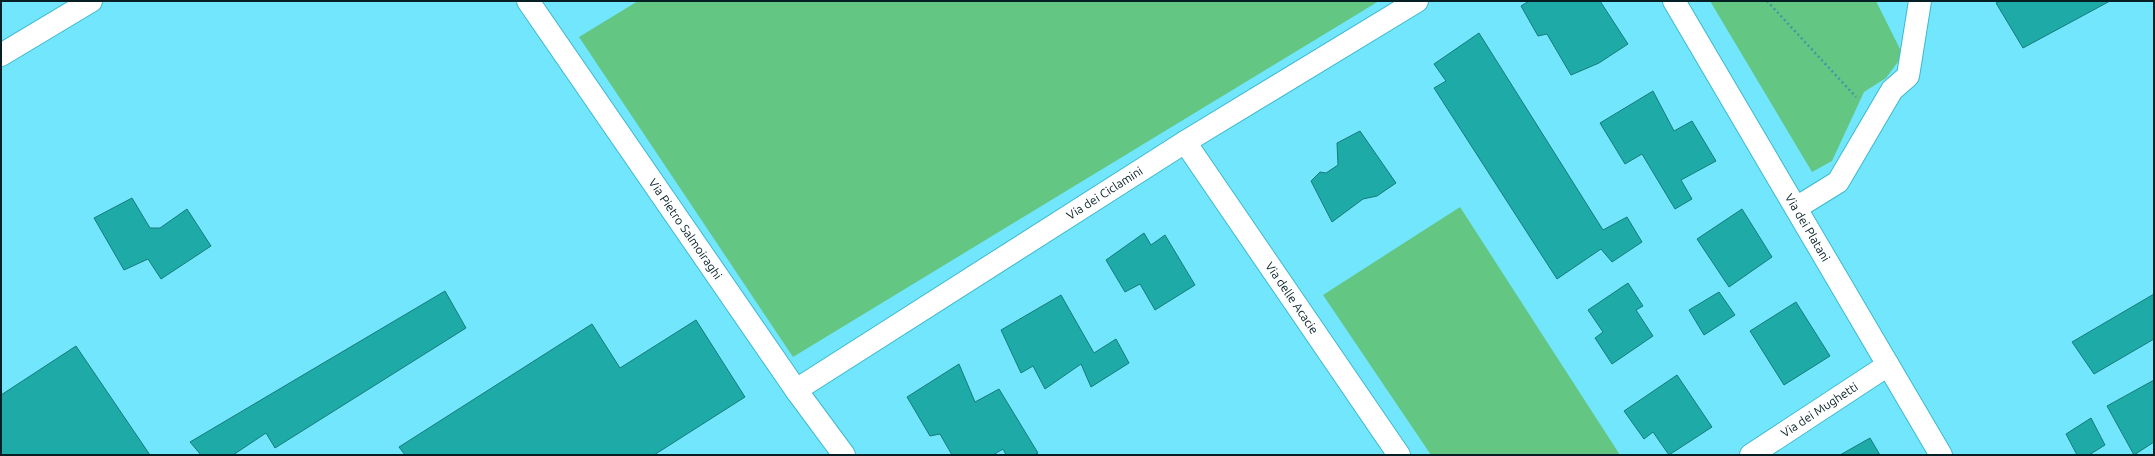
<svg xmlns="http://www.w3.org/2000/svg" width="2155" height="456" font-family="Ubuntu,sans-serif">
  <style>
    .green { fill: #64c683 }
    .building { fill: #1eaaa6; stroke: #147d7b }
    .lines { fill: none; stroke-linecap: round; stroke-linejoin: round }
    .minor-casing { stroke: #3fb9cf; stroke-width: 24 }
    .path { stroke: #4695a5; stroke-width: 2.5; stroke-dasharray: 2 3; stroke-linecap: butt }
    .minor { stroke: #fff; stroke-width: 22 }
    .labels { text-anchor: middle; stroke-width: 3; stroke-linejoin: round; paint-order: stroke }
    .street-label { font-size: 12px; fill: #051f24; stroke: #72e6fd }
  </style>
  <rect width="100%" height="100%" fill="#72e6fd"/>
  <path class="green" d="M 638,1 L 1379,1 L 793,357 L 579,37 Z
    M 1710,1 L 1876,1 L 1903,55 L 1886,78 L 1864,92 L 1832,161 L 1812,172 Z
    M 1460,207 L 1620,455 L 1431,455 L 1323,295 Z"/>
  <path class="building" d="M 1529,1 L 1600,1 L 1628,44 L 1599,63 L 1571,75 L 1547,34 L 1538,36 L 1521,6 Z
    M 2000,1 L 2110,1 L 2023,48 L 1996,3 Z
    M 1479,33 L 1603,230 L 1627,217 L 1642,242 L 1612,262 L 1601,249 L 1557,279 L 1434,88 L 1446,81 L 1434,64 Z
    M 1653,91 L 1674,131 L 1692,121 L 1716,161 L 1681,180 L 1692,199 L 1675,209 L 1642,154 L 1625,164 L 1600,123 Z
    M 1360,131 L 1396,183 L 1377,196 L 1363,199 L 1332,222 L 1311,181 L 1320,172 L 1326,173 L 1338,165 L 1337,143 Z
    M 132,198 L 150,228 L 160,228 L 187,209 L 211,246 L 161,279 L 148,259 L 124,270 L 94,218 Z
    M 1742,209 L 1772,257 L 1729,287 L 1697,239 Z
    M 1144,233 L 1151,245 L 1165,235 L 1195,285 L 1155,310 L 1140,284 L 1125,292 L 1106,260 Z
    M 1628,283 L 1643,306 L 1636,310 L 1653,336 L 1612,364 L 1595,338 L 1603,332 L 1588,310 Z
    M 445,291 L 466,328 L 275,448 L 266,433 L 233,455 L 201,455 L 190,442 Z
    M 1719,292 L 1735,315 L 1704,335 L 1689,310 Z
    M 2154,294 L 2154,339 L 2094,374 L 2072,342 Z
    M 1061,295 L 1094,353 L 1116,339 L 1129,363 L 1091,387 L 1081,364 L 1045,389 L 1033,366 L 1021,373 L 1001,330 Z
    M 1796,302 L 1830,356 L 1784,385 L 1750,331 Z
    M 696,320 L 745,397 L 654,455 L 405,455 L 399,447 L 592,324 L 620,368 Z
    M 76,346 L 150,455 L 1,455 L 1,395 Z
    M 959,364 L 975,402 L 999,389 L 1038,453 L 1034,455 L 1006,455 L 1003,449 L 993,455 L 952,455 L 940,434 L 930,436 L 907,397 Z
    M 1677,375 L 1712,427 L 1669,455 L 1653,432 L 1644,439 L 1624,411 Z
    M 2154,380 L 2154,442 L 2134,455 L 2107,406 Z
    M 2091,418 L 2105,445 L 2089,455 L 2077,455 L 2066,434 Z
    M 1870,438 L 1880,455 L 1840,455 Z"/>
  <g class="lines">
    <g class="minor-casing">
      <g id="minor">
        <path id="s1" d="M 528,1 L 796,390 L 844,455"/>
        <path id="s2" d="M 1674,1 L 1941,455"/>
        <path d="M 1,55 L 91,1"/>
        <path id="s3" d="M 1185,142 L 1399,455"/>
        <path d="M 1796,208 L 1838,182 L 1892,90 L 1908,76 L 1920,1"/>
        <path id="s4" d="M 796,390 L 1185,142 L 1417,1"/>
        <path id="s5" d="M 1751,455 L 1888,365"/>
      </g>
    </g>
    <path class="path" d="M 1767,1 L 1856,97"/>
    <use href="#minor" class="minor"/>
  </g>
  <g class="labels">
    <g class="street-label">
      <text dy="4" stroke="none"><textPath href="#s4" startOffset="366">Via dei Ciclamini</textPath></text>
      <text dy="4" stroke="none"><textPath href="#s2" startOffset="263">Via dei Platani</textPath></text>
      <text dy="4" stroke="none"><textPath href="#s1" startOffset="277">Via Pietro Salmoiraghi</textPath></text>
      <text dy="4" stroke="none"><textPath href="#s3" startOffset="189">Via delle Acacie</textPath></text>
      <text dy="4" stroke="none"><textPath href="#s5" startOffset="82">Via dei Mughetti</textPath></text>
    </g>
  </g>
  <rect width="2155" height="456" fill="none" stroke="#051f24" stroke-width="4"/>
</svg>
